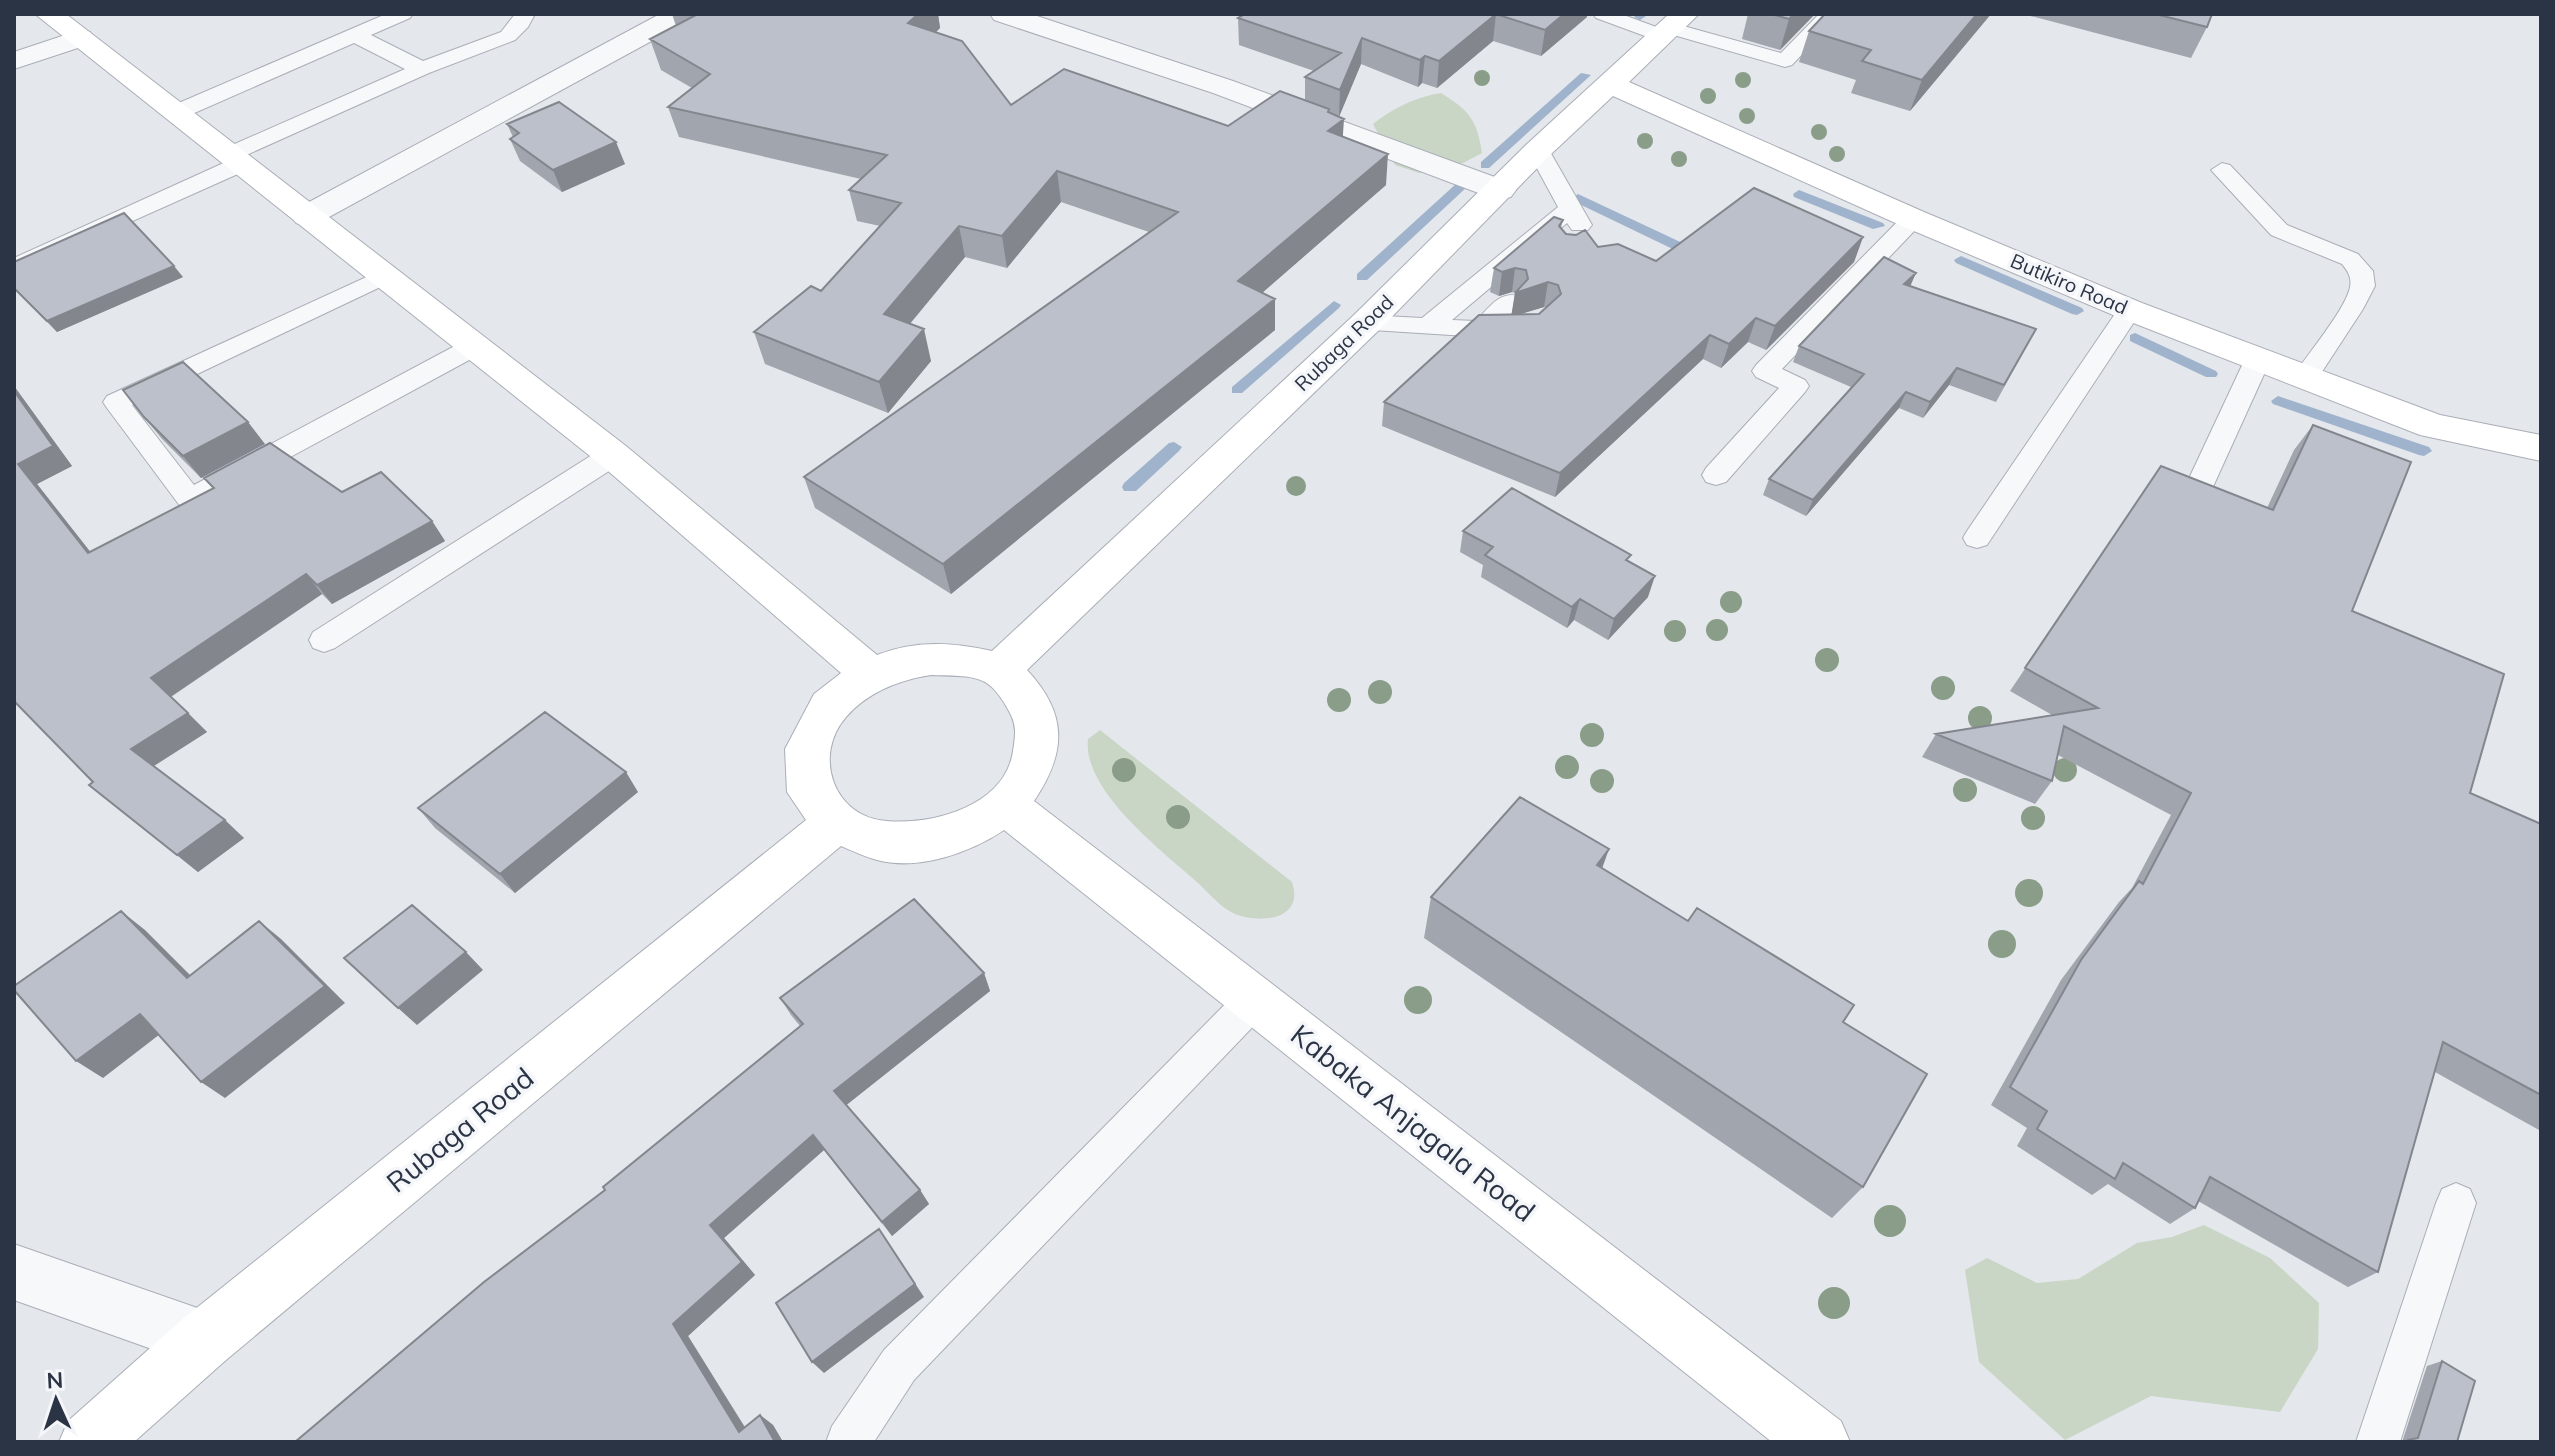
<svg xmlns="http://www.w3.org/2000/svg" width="2555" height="1456" font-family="Mulish,sans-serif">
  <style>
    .green { fill: #c9d6c5 }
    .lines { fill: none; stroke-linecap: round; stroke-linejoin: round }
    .stream { fill: #9fb4cc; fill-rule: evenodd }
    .lane-casing { stroke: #a9aeb7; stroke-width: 2 }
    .street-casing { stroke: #a9aeb7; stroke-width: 2 }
    .secondary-casing { stroke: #a9aeb7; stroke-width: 2 }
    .lane { fill: #f7f8fa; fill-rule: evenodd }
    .street { fill: #f7f8fa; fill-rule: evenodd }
    .secondary { fill: #fff; fill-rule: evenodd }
    .tree { fill: #899d89 }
    .wall { fill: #a1a5ae; fill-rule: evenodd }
    .shaded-wall { fill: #83868d }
    .building { fill: #bbc0ca; stroke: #83868d; stroke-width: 2 }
    .labels { text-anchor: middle; stroke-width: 7; stroke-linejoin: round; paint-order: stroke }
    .far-street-label { font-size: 20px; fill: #2b3445; stroke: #f4f6f9 }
    .near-street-label { font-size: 28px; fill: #2b3445; stroke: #f4f6f9 }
  </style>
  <rect width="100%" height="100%" fill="#e4e7ec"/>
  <path class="green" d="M 1441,93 C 1470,111 1477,120 1482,153 L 1463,163 L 1419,173 L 1395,165 L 1373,124 C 1393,108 1416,97 1441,93 Z
    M 1100,730 L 1292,882 C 1305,920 1260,924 1235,914 C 1221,908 1208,892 1197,882 C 1162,851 1082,790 1088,739 Z
    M 2204,1225 L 2270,1258 L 2319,1303 L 2318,1349 L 2280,1412 L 2151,1396 L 2065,1440 L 1979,1362 L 1965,1270 L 1987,1258 L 2037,1283 L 2078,1279 L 2137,1243 L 2172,1237 Z"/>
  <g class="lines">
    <path class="stream" d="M 1637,14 L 1649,14 L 1640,20 L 1634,17 Z
      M 1581,73 L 1591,75 L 1489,168 L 1481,168 L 1481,162 Z
      M 1457,183 L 1468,186 L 1367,280 L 1357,280 L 1357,274 Z
      M 1799,190 L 1883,223 L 1885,226 L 1873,229 L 1794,197 L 1793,194 Z
      M 1578,194 L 1691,247 L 1693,250 L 1686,254 L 1681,253 L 1573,201 L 1572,198 Z
      M 1961,256 L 2082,308 L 2084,311 L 2077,315 L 2072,314 L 1956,263 L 1954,260 Z
      M 1334,301 L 1341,305 L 1339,308 L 1242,393 L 1232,393 L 1232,387 Z
      M 2135,333 L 2216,371 L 2218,374 L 2216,377 L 2206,377 L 2130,341 L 2130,335 Z
      M 2278,396 L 2429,447 L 2432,451 L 2424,456 L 2419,455 L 2273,404 L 2271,401 Z
      M 1174,442 L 1182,447 L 1179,451 L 1136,491 L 1124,491 L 1122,487 L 1124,483 L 1169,443 Z"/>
    <g class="lane-casing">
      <path id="lane" d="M 386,14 L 413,14 L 410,18 L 371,35 L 423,61 L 501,32 L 515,14 L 535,14 L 528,27 L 515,40 L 429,73 L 242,157 L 252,164 L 249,169 L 14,274 L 14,258 L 228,161 L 218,155 L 221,150 L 405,69 L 354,43 L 183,118 L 167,118 L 164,113 L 167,108 Z
        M 1593,14 L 1621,14 L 1659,28 L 1669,22 L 1781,53 L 1819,14 L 1840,14 L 1792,65 L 1785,67 L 1670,34 L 1667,39 L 1653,39 L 1596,18 Z
        M 1538,143 L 1549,150 L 1592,225 L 1588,230 L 1572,230 L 1567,223 L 1452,320 L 1476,321 C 1489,308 1499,291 1519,296 L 1522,301 L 1519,306 L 1491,335 L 1482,337 L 1357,329 L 1353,323 L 1357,317 L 1366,315 L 1422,318 L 1558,207 L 1527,150 Z
        M 2222,163 L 2230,165 L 2287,225 L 2358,254 L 2373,271 L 2375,286 L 2363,309 L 2314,384 L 2305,386 L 2296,384 L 2292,378 C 2306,356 2346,309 2350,287 C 2352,277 2347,270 2342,264 L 2271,235 L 2211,170 Z
        M 1913,212 L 1921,214 L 1925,219 L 1921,224 L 1782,369 L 1805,380 L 1809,386 L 1805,392 L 1726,482 L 1716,485 L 1706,482 L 1702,475 L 1706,468 L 1779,388 L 1756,377 L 1752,371 L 1756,365 L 1905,214 Z
        M 384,269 L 393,271 L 396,276 L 393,281 L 132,405 L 194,485 L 466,340 L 484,340 L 488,346 L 484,352 L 200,506 L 190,509 L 180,506 L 107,408 L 103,402 L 107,396 Z
        M 2130,302 L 2139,305 L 2142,310 L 1987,545 L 1977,548 L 1967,545 L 1963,538 L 1967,531 L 2121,305 Z
        M 2258,351 L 2267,353 L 2271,359 L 2212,489 L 2208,496 L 2198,499 L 2188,496 L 2184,489 L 2245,359 L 2249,353 Z
        M 613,446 L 623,448 L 627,455 L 623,462 L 335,648 L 324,652 L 313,648 L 309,640 L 313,632 L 603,448 Z
        M 1255,982 L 1268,987 L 1273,999 L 1268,1011 L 914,1380 L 874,1442 L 826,1442 L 832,1426 L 884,1350 L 1242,987 Z
        M 2456,1183 L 2470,1189 L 2476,1203 L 2400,1442 L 2356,1442 L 2436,1203 L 2442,1189 Z"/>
    </g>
    <g class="street-casing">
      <path id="street" d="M 660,14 L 694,14 L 690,20 L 318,223 L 307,226 L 296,223 L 291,216 L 296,209 Z
        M 990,14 L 1031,14 L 1233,81 L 1511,183 L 1516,190 L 1511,197 L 1500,199 L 1489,197 L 1213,93 L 994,20 Z
        M 80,30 L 90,32 L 94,38 L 90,44 L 14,69 L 14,52 Z
        M 14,1244 L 226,1318 L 234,1339 L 226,1360 L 205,1368 L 14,1300 Z"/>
    </g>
    <g class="secondary-casing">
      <path id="secondary" d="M 35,14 L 66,14 L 626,446 L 877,655 C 916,640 952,642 992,651 L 1354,315 L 1527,144 L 1669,14 L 1699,14 L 1629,82 L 1924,212 L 2142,303 L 2440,415 L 2541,435 L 2541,461 L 2420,435 L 2118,317 L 1902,226 L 1613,96 L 1549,156 L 1378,331 L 1027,670 C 1068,714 1067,752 1034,801 L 1841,1421 L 1850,1442 L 1772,1442 L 1004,830 C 970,853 918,871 877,860 C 865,857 853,851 841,846 L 226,1360 L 134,1442 L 59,1442 L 68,1421 L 184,1318 L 806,820 L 787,792 L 785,749 L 814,694 L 841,673 L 600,464 ZM 931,675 C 948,676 970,674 985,682 C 996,688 1006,705 1011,715 C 1017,728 1015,737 1013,751 C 1005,806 933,825 887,821 C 834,818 812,756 846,717 C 868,692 899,680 931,675 Z"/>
    </g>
    <use href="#lane" class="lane"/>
    <use href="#street" class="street"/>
    <use href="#secondary" class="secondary"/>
  </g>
  <g class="tree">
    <circle cx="1482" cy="78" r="8"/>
    <circle cx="1743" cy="80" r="8"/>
    <circle cx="1708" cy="96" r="8"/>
    <circle cx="1747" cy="116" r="8"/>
    <circle cx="1819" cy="132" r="8"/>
    <circle cx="1645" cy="141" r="8"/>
    <circle cx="1837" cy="154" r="8"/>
    <circle cx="1679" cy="159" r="8"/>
    <circle cx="1296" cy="486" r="10"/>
    <circle cx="1731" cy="602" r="11"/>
    <circle cx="1717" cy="630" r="11"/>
    <circle cx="1675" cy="631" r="11"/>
    <circle cx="1827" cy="660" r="12"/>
    <circle cx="1943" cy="688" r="12"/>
    <circle cx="1380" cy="692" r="12"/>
    <circle cx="1339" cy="700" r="12"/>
    <circle cx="1980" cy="718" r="12"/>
    <circle cx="1592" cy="735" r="12"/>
    <circle cx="1567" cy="767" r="12"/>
    <circle cx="1124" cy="770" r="12"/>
    <circle cx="2065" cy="770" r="12"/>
    <circle cx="1602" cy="781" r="12"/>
    <circle cx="1965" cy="790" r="12"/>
    <circle cx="1178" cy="817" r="12"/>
    <circle cx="2033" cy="818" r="12"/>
    <circle cx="2029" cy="893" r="14"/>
    <circle cx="2002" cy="944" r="14"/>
    <circle cx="1418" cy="1000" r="14"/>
    <circle cx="1890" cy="1221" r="16"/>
    <circle cx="1834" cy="1303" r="16"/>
  </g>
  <path class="wall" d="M 672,14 L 938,14 L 940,28 L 936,32 L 1011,105 L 1228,126 L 1305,100 L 1305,77 L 1314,71 L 1239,45 L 1238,18 L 1245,14 L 1587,14 L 1587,17 L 1541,56 L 1493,41 L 1437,88 L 1422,83 L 1418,87 L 1361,64 L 1339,116 L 1343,137 L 1386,185 L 1262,293 L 1275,330 L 951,594 L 815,508 L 804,477 L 1149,232 L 1061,202 L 1007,268 L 965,257 L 910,324 L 931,361 L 888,413 L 765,364 L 754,332 L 821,291 L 880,226 L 857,221 L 849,190 L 861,179 L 679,137 L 668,107 L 692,88 L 661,70 L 650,39 L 676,26 Z
    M 1748,14 L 1815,14 L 1780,50 L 1742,39 Z
    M 1991,14 L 1910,111 L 1851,93 L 1856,80 L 1799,62 L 1809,31 Z
    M 2023,14 L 2212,14 L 2207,27 L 2191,58 Z
    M 507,124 L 625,164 L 562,192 L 520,161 L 510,139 L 513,137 Z
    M 1563,220 L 1561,228 L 1566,234 L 1598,247 L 1656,261 L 1863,237 L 1854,262 L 1766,350 L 1748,342 L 1721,368 L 1703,359 L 1555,497 L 1382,426 L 1384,402 L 1512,315 L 1515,293 L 1512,292 L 1499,296 L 1490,292 L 1494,268 ZM 1544,307 L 1546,307 L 1539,314 L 1521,314 Z
    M 14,262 L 183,277 L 57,332 L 14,289 Z
    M 1910,286 L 2036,329 L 1996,402 L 1949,385 L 1923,418 L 1899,408 L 1806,516 L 1763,495 L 1769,479 L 1851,387 L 1793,362 L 1799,346 Z
    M 14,386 L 72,466 L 37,484 L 90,552 L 213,489 L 204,478 L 342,492 L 432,521 L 445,541 L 332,604 L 322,594 L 171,697 L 207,732 L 154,766 L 244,838 L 198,872 L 89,785 L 93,782 L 14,701 Z
    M 144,417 L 265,444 L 201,478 L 162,439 Z
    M 2313,425 L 2352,611 L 2470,793 L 2541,824 L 2541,1129 L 2539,1130 L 2435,1072 L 2378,1272 L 2348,1287 L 2198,1201 L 2195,1208 L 2170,1224 L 2108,1184 L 2092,1195 L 2017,1146 L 2027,1128 L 1991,1105 L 2061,980 L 2119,902 L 2132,888 L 2171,815 L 2058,755 L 2052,781 L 2035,804 L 1922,757 L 1936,734 L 2052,715 L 2010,691 L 2161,466 L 2267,508 L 2294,450 Z
    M 1463,531 L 1629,562 L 1648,597 L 1608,640 L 1574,620 L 1567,628 L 1481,577 L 1483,565 L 1460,552 Z
    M 638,792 L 515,893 L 435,828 L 418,808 Z
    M 1602,869 L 1688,921 L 1843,1022 L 1863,1187 L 1832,1218 L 1424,938 L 1431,897 Z
    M 984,973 L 990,991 L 846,1105 L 920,1190 L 929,1204 L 892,1236 L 824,1150 L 724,1238 L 755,1275 L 688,1336 L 745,1427 L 760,1415 L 773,1425 L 783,1442 L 295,1442 L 605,1190 L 800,1026 L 791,1015 L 780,998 Z
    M 2442,1361 L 2457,1442 L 2402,1442 L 2427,1366 Z"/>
  <path class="shaded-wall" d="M 918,14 L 938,14 L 940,28 L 914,54 L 908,23 Z
    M 1496,14 L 1493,41 L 1437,88 L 1439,61 Z
    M 1564,14 L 1587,14 L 1587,17 L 1541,56 L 1545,30 Z
    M 1794,14 L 1815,14 L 1780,50 L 1789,19 Z
    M 1977,14 L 1991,14 L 1910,111 L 1922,80 Z
    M 1362,38 L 1361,64 L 1339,117 L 1340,90 Z
    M 1425,56 L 1422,83 L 1418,87 L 1420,60 Z
    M 1329,109 L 1329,131 L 1344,119 L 1342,149 L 1327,143 L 1328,112 Z
    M 616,142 L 625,164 L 562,192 L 553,170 Z
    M 1388,154 L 1386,185 L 1239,313 L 1238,281 Z
    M 1057,171 L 1061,202 L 1007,268 L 1002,236 Z
    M 959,226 L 965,257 L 892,345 L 884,314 Z
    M 1863,237 L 1854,262 L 1766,350 L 1775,326 Z
    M 174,266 L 183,277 L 57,332 L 47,321 Z
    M 1515,268 L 1512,292 L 1499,296 L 1502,272 Z
    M 1916,273 L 1909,289 L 1904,284 Z
    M 1548,282 L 1544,307 L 1511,317 L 1515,293 Z
    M 1275,299 L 1275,330 L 951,594 L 943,564 Z
    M 1756,318 L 1748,342 L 1721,368 L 1729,344 Z
    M 924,329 L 931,361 L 888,413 L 879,382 Z
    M 1710,335 L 1703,359 L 1555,497 L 1560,473 Z
    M 1957,368 L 1949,385 L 1923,418 L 1930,402 Z
    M 14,386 L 72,466 L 37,484 L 107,573 L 88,553 L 18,464 Z
    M 1906,392 L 1899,408 L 1806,516 L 1813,500 Z
    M 248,422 L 265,444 L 201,478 L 183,456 Z
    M 432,521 L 445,541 L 332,604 L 317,585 Z
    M 306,574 L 322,594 L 170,697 L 151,678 Z
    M 1655,576 L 1648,597 L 1608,640 L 1614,619 Z
    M 1580,599 L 1574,620 L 1567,628 L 1572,607 Z
    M 188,713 L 207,732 L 152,767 L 131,749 Z
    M 626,772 L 638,792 L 515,893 L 500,874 Z
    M 225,820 L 244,838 L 198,872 L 177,855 Z
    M 1609,849 L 1594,891 L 1597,865 Z
    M 121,911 L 145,930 L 211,996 L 187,978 Z
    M 259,921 L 281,939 L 345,1003 L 225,1098 L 201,1082 Z
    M 466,952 L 483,970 L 417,1025 L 398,1008 Z
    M 984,973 L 990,991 L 844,1107 L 834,1091 Z
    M 140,1014 L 164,1031 L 103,1078 L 76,1061 Z
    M 813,1135 L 824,1150 L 724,1238 L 755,1275 L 688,1336 L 753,1441 L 739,1432 L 673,1324 L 710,1225 Z
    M 920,1190 L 929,1204 L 892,1236 L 882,1222 Z
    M 879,1229 L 924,1297 L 824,1373 L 812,1362 Z
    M 760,1415 L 773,1425 L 783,1442 L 775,1442 Z"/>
  <path class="building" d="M 694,14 L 918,14 L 908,23 L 962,41 L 1011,105 L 1064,69 L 1228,126 L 1280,91 L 1329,109 L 1328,112 L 1344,119 L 1328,131 L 1388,154 L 1238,281 L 1275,299 L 943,564 L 804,477 L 1178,212 L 1057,171 L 1002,236 L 959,226 L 884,314 L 924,329 L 879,382 L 754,332 L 811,286 L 821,291 L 901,203 L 849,190 L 887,155 L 668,107 L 710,74 L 650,39 L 696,15 Z
    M 1245,14 L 1564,14 L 1545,30 L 1496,14 L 1439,61 L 1425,56 L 1420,60 L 1362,38 L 1340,90 L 1305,77 L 1341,53 L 1238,18 Z
    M 1771,14 L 1794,14 L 1789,19 Z
    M 1825,14 L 1977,14 L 1922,80 L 1862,61 L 1871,50 L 1809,31 Z
    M 2155,14 L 2212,14 L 2207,27 Z
    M 559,102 L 616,142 L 553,170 L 510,139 L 519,133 L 507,124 Z
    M 1754,188 L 1863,237 L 1775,326 L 1756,318 L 1729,344 L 1710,335 L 1560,473 L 1384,402 L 1479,315 L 1539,314 L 1561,294 L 1558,285 L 1548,282 L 1515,293 L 1528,279 L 1526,270 L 1515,268 L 1502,272 L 1494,268 L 1554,217 L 1563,220 L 1559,226 L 1566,234 L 1576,235 L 1585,230 L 1598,247 L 1618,244 L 1656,261 Z
    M 124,213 L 174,266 L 47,321 L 14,288 L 14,262 Z
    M 1884,257 L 1916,273 L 1904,284 L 2036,329 L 2004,385 L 1957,368 L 1930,402 L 1906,392 L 1813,500 L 1769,479 L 1864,374 L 1799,346 Z
    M 183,362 L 248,422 L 183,456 L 144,417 L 123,390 Z
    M 14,391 L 53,446 L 18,464 L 88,553 L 214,488 L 204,478 L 270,443 L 342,492 L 381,472 L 432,521 L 317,585 L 306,574 L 151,678 L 188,713 L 131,749 L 225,820 L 177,855 L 89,785 L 93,782 L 14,701 Z
    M 2313,425 L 2411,462 L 2352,611 L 2504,674 L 2470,793 L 2541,824 L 2541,1095 L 2443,1042 L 2378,1272 L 2210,1177 L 2195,1208 L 2123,1163 L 2115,1179 L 2037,1129 L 2047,1111 L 2010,1087 L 2081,960 L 2139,881 L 2143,884 L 2191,793 L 2064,726 L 2052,781 L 1936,734 L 2098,708 L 2025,668 L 2161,466 L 2273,510 Z
    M 1512,488 L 1631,555 L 1626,560 L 1655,576 L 1614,619 L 1580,599 L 1572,607 L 1485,555 L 1493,547 L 1463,531 Z
    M 545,712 L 626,772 L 500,874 L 418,808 Z
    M 1520,797 L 1609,849 L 1597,865 L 1688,921 L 1697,908 L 1854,1005 L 1843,1022 L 1927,1074 L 1863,1187 L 1431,897 Z
    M 914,899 L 984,973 L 834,1091 L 920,1190 L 882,1222 L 813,1135 L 710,1225 L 742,1262 L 673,1324 L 739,1432 L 760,1415 L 775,1442 L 295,1442 L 484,1282 L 605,1190 L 603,1187 L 803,1024 L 780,998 Z
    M 412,905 L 466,952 L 398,1008 L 344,958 Z
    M 121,911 L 187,978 L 259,921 L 325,986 L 201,1082 L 140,1014 L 76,1061 L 14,990 L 14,986 Z
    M 879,1229 L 915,1284 L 812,1362 L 776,1303 Z
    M 2442,1361 L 2475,1381 L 2457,1442 L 2408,1442 L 2408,1440 L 2418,1438 Z"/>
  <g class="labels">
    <g class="far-street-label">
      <text transform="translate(2069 284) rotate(23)" y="7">Butikiro Road</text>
      <text transform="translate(1344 343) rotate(-44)" y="7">Rubaga Road</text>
    </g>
    <g class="near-street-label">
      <text transform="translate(1413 1123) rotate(38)" y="10">Kabaka Anjagala Road</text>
      <text transform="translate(460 1130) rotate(-39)" y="10">Rubaga Road</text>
    </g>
  </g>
  <rect width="2555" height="1456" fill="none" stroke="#2b3445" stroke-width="32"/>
  <g transform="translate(56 1400) rotate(357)" stroke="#f4f6f9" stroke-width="6" paint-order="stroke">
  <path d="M0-6L14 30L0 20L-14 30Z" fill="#2b3445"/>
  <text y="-12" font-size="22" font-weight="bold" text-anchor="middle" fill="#2b3445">N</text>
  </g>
</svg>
